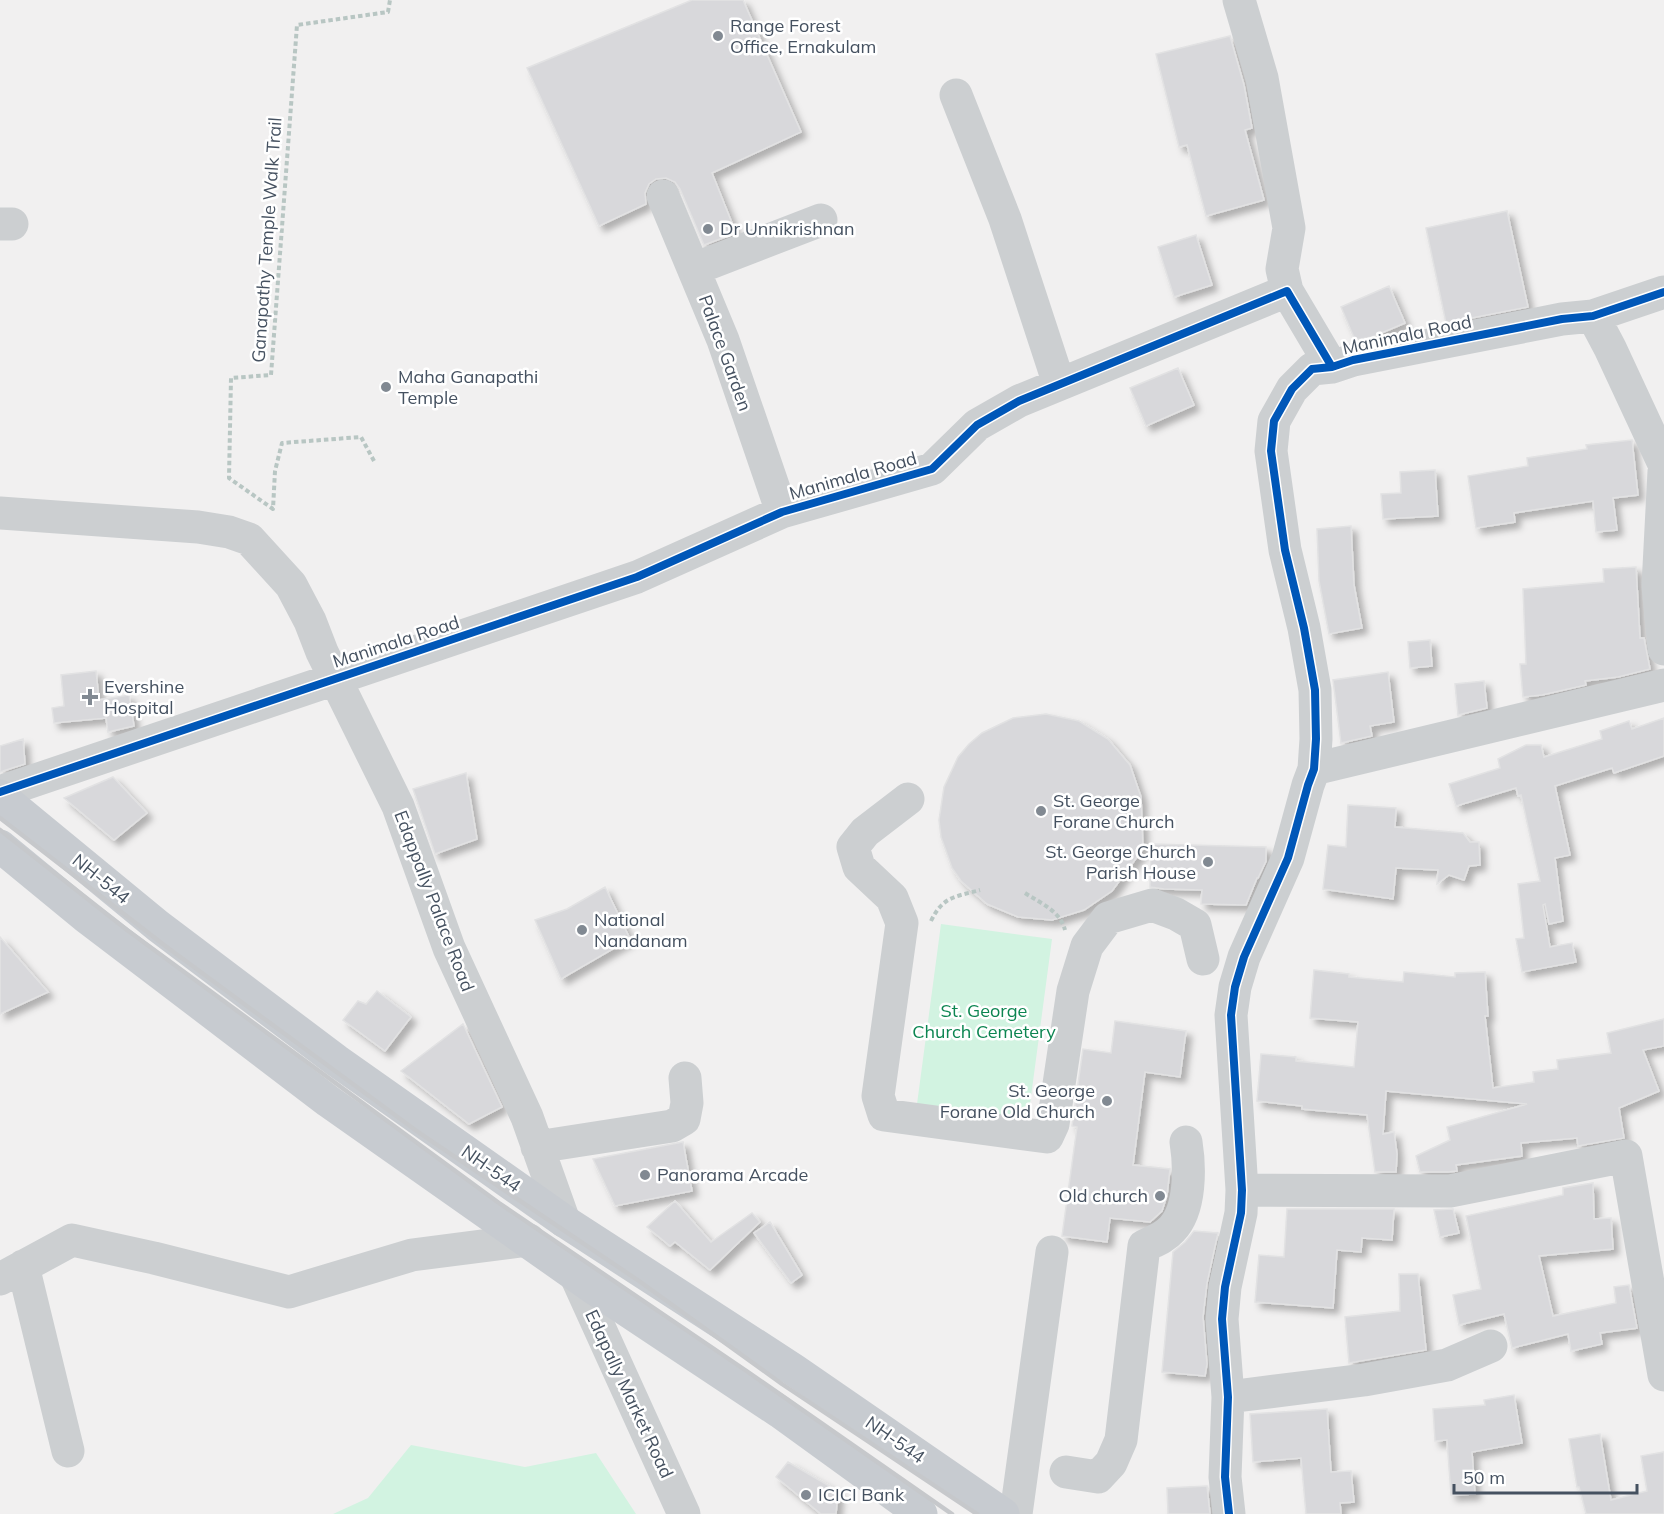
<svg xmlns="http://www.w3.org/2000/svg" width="1664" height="1514" font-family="Mulish,sans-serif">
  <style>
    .green { fill: #d2f3e1 }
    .building { fill: #d8d8db; stroke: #e2e2e3; stroke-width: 1.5; filter: url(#shadow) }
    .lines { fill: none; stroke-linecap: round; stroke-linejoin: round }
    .path { stroke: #b8c6c3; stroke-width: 4; stroke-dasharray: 4.5 3; stroke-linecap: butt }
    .minor { stroke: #cccfd1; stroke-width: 33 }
    .major { stroke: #c7cbd0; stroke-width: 33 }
    .rail { stroke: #c6c8cb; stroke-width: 4.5 }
    .cycleway-casing { stroke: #fff; stroke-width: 11 }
    .cycleway { stroke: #0057b8; stroke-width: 8 }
    .poi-dot { fill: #818992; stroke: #fff; stroke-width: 2 }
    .labels { text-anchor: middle; stroke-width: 5; stroke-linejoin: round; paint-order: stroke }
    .poi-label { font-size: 18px; fill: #455160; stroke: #fff; text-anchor: start }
    .street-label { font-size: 18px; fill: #455160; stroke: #fff }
    .park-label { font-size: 18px; fill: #0c8551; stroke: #fff }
  </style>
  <defs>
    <filter id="shadow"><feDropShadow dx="5.5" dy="5.5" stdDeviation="3" flood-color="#0004"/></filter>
  </defs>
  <rect width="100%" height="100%" fill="#f1f0f0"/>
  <path class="green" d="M 941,924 L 1052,939 L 1028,1119 L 917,1104 Z
    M 411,1445 L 525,1467 L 596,1453 L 636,1514 L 333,1514 L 368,1498 Z"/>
  <path class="building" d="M 692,0 L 743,0 L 801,132 L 712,173 L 736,233 L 704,245 L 680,189 L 675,182 L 666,178 L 656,179 L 649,184 L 645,193 L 646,204 L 599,226 L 527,68 Z
    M 1230,36 L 1244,85 L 1252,128 L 1245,130 L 1264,200 L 1206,216 L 1187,145 L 1179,147 L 1156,54 Z
    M 1507,211 L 1528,307 L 1446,323 L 1426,228 Z
    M 1196,235 L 1212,285 L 1174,297 L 1158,247 Z
    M 1389,286 L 1405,323 L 1372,337 L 1355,340 L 1341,307 Z
    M 1178,368 L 1194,405 L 1146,426 L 1130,388 Z
    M 1632,440 L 1638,495 L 1613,498 L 1617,530 L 1596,532 L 1593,501 L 1514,513 L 1515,522 L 1476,528 L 1468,476 L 1528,466 L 1527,458 L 1587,449 L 1586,445 Z
    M 1435,470 L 1438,516 L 1383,519 L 1381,494 L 1401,493 L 1400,472 Z
    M 1351,526 L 1354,585 L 1362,628 L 1329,634 L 1319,581 L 1317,529 Z
    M 1636,567 L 1640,638 L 1644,638 L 1650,669 L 1618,677 L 1585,681 L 1586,685 L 1542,695 L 1523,697 L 1520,664 L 1526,664 L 1523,589 L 1604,582 L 1603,569 Z
    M 1430,640 L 1432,666 L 1410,668 L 1408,642 Z
    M 96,671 L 99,700 L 129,695 L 134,726 L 108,732 L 106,718 L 54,723 L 52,708 L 64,706 L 61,675 Z
    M 1388,672 L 1394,722 L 1370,726 L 1372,736 L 1341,743 L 1333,680 Z
    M 1484,681 L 1487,708 L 1458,715 L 1455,684 Z
    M 1046,714 L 1079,721 L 1108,739 L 1130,765 L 1141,797 L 1143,849 L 1112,891 L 1084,910 L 1052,920 L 1018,917 L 987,904 L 961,881 L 952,868 L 941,837 L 939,820 L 944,787 L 958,757 L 969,744 L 982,733 L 1013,718 Z
    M 1664,718 L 1664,756 L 1614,773 L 1612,768 L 1555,786 L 1570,855 L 1555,858 L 1563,921 L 1549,924 L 1545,904 L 1543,905 L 1550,947 L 1572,943 L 1576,962 L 1522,972 L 1516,939 L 1524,938 L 1518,884 L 1540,881 L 1521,795 L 1518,796 L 1516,788 L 1456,806 L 1449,784 L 1500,768 L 1498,759 L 1526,745 L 1541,745 L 1544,757 L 1602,739 L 1600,731 L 1629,721 L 1632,729 Z
    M 23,739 L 25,764 L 0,772 L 0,746 Z
    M 466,773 L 477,839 L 435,854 L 413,789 Z
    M 113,777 L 147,813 L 114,840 L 64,798 Z
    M 1348,805 L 1396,808 L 1395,827 L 1463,833 L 1470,842 L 1479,842 L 1480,865 L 1469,866 L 1464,880 L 1449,875 L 1437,884 L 1438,870 L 1396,868 L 1393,899 L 1323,889 L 1328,845 L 1346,847 Z
    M 1151,844 L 1266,847 L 1266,861 L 1258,878 L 1257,878 L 1246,905 L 1201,904 L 1202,890 L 1164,889 L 1150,887 Z
    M 605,887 L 630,939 L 561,979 L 535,920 L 567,909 Z
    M 0,937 L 48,992 L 0,1014 Z
    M 1314,970 L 1349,974 L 1349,977 L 1403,982 L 1404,972 L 1455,977 L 1455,973 L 1485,972 L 1488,1016 L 1485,1016 L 1493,1088 L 1534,1082 L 1533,1072 L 1558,1069 L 1557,1060 L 1611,1053 L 1607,1033 L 1664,1019 L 1664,1046 L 1643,1050 L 1659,1091 L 1619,1108 L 1624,1138 L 1578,1146 L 1577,1138 L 1521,1143 L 1522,1156 L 1456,1165 L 1457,1171 L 1448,1172 L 1420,1172 L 1416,1156 L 1450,1140 L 1447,1127 L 1527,1104 L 1386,1091 L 1383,1134 L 1394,1132 L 1397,1154 L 1396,1172 L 1375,1172 L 1367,1115 L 1302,1109 L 1302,1106 L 1257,1101 L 1261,1054 L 1296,1057 L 1296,1061 L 1354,1067 L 1358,1022 L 1310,1018 Z
    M 377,991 L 411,1017 L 385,1051 L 343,1020 L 358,1001 L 366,1004 Z
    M 1115,1021 L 1186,1031 L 1180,1077 L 1145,1072 L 1133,1165 L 1170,1169 L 1167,1195 L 1162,1211 L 1150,1222 L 1110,1218 L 1107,1242 L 1062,1236 L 1077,1127 L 1072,1126 L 1083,1049 L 1111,1053 Z
    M 463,1024 L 502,1107 L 469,1124 L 401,1071 Z
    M 683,1142 L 692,1191 L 615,1206 L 593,1159 Z
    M 1593,1183 L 1594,1219 L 1611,1218 L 1613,1249 L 1539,1256 L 1553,1316 L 1616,1303 L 1614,1287 L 1629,1285 L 1637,1328 L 1600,1333 L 1602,1344 L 1571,1351 L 1568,1334 L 1512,1348 L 1504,1314 L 1459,1325 L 1453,1295 L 1481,1289 L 1466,1216 L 1563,1195 L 1563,1188 Z
    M 675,1201 L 711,1242 L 752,1213 L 760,1222 L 710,1270 L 675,1242 L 670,1246 L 647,1227 Z
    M 1287,1209 L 1394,1209 L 1392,1240 L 1362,1238 L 1361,1252 L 1337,1250 L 1333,1308 L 1255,1302 L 1259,1255 L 1284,1257 Z
    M 1453,1209 L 1459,1233 L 1440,1237 L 1434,1210 Z
    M 770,1222 L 802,1275 L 791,1283 L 754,1233 Z
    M 1194,1231 L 1218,1233 L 1207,1283 L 1203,1317 L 1207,1364 L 1205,1376 L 1162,1372 L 1173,1252 L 1185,1242 Z
    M 1399,1274 L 1418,1274 L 1426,1350 L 1349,1363 L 1345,1317 L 1400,1311 Z
    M 1514,1395 L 1522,1443 L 1472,1452 L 1475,1494 L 1451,1495 L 1447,1440 L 1435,1441 L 1433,1409 L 1485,1405 L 1484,1400 Z
    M 1327,1409 L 1331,1472 L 1351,1471 L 1354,1502 L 1340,1503 L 1341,1514 L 1306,1514 L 1301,1458 L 1253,1462 L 1250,1414 Z
    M 1600,1434 L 1611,1500 L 1647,1491 L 1641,1456 L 1664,1452 L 1664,1514 L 1586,1514 L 1579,1487 L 1577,1487 L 1569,1439 Z
    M 788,1462 L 838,1491 L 836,1514 L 821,1514 L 776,1477 Z
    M 1207,1486 L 1210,1514 L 1168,1514 L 1167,1488 Z"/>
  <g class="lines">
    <path class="path" d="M 374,461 L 361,437 L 282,443 L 275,471 L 273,509 L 229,478 L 231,378 L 271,375 L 297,25 L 388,12 L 390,0
      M 1025,893 C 1042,904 1060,911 1065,930
      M 931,921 C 943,896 955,897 980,890"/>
    <path class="minor" d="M 1239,0 L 1262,78 L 1289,228 L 1282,269 L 1287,291
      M 956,95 L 1005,219 L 1059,384
      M 663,196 L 723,340 L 782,512
      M 0,224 L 12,224
      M 694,269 L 821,220
      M 1593,316 L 1610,348 L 1664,464
      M 1664,471 L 1658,586 L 1664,649
      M 0,513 L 198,527 L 229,532 L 249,539 L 291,585 L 310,621 L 322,652 L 398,806 L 449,948 L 527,1117 L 564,1221
      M 1314,769 L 1664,685
      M 0,792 L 637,577 L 782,512 L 932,469 L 977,425 L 1019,401 L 1287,291 L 1332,367 L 1353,360 L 1562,319 L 1593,316 L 1664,292
      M 908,799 L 865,832 L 853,847 L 859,867 L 892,898 L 902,923 L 878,1096 L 884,1115 L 1047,1137 L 1053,1124 L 1073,991 L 1087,946 L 1108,918 L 1152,905 L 1176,914 L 1195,925 L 1203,959
      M 537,1147 L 672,1126 L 684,1119 L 687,1103 L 685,1078
      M 1242,1190 L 1450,1191 L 1626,1156 L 1664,1375
      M 23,1266 L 68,1451
      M 575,1274 L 684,1514
      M 0,1279 L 72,1240 L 154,1258 L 289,1292 L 412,1255 L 529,1240
      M 1228,1397 L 1364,1380 L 1447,1365 L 1491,1346
      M 1066,1472 L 1098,1477 L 1111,1463 L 1121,1440 L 1144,1246 C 1154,1241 1164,1238 1172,1229 C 1191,1209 1190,1167 1186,1142
      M 1016,1514 L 1052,1252
      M 1229,1514 L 1225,1477 L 1228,1397 L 1222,1319 L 1225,1287 L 1241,1213 L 1242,1190 L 1231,1015 L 1235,987 L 1244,957 L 1288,858 L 1308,785 L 1314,769 L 1316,739 L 1315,690 L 1304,628 L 1285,550 L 1271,451 L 1274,421 L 1292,389 L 1312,369 L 1332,367"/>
    <path class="major" d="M 0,796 L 158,926 L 337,1061 L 564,1221 L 794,1370 L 1003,1514
      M 0,846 L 85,916 L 328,1101 L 595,1289 L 780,1412 L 921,1514"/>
    <path class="rail" d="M 0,818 L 164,945 L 418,1132 L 639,1281 L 782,1384 L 977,1514
      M 0,830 L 127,930 L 499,1203 L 748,1372 L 952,1514"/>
    <g class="cycleway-casing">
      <path id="cycleway" d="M 0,792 L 637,577 L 782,512 L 932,469 L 977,425 L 1019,401 L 1287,291 L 1332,367 L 1353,360 L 1562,319 L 1593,316 L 1664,292
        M 1229,1514 L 1225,1477 L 1228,1397 L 1222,1319 L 1225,1287 L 1241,1213 L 1242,1190 L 1231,1015 L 1235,987 L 1244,957 L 1288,858 L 1308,785 L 1314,769 L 1316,739 L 1315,690 L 1304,628 L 1285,550 L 1271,451 L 1274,421 L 1292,389 L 1312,369 L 1332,367"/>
    </g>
    <use href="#cycleway" class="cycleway"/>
  </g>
  <g class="poi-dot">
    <circle cx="718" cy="36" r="6"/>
    <circle cx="708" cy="229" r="6"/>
    <circle cx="386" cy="387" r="6"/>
    <path d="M87 688h6v6h6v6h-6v6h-6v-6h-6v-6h6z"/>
    <circle cx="1041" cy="811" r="6"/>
    <circle cx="1208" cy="862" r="6"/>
    <circle cx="582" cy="930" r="6"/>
    <circle cx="1107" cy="1101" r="6"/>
    <circle cx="645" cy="1175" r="6"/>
    <circle cx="1160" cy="1196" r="6"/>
    <circle cx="806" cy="1495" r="6"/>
  </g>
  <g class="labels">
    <g class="poi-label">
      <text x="730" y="32">Range Forest<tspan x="730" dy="21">Office, Ernakulam</tspan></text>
      <text x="720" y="235">Dr Unnikrishnan</text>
      <text x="398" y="383">Maha Ganapathi<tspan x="398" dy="21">Temple</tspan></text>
      <text x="104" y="693">Evershine<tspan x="104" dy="21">Hospital</tspan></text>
      <text x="1053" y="807">St. George<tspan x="1053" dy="21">Forane Church</tspan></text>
      <text x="1196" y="858" text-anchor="end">St. George Church<tspan x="1196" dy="21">Parish House</tspan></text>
      <text x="594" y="926">National<tspan x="594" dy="21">Nandanam</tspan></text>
      <text x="1095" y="1097" text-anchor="end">St. George<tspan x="1095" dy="21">Forane Old Church</tspan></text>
      <text x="657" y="1181">Panorama Arcade</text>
      <text x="1148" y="1202" text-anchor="end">Old church</text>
      <text x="818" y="1501">ICICI Bank</text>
    </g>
    <g class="street-label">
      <text transform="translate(267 240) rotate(-86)" y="6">Ganapathy Temple Walk Trail</text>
      <text transform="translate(1407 335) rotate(-12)" y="6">Manimala Road</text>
      <text transform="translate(725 353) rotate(70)" y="6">Palace Garden</text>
      <text transform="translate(853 476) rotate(-16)" y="6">Manimala Road</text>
      <text transform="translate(396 642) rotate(-18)" y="6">Manimala Road</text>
      <text transform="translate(101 879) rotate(39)" y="6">NH-544</text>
      <text transform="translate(434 901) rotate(69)" y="6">Edappally Palace Road</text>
      <text transform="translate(491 1169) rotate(35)" y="6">NH-544</text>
      <text transform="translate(629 1394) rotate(65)" y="6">Edapally Market Road</text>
      <text transform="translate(895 1440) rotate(35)" y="6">NH-544</text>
    </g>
    <g class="park-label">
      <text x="984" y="1017">St. George<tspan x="984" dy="21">Church Cemetery</tspan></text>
    </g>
  </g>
  <path d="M1454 1484v9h183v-9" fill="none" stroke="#455160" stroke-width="3"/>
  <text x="1463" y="1484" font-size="18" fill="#455160" stroke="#ffffff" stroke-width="4.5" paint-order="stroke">50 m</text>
</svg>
